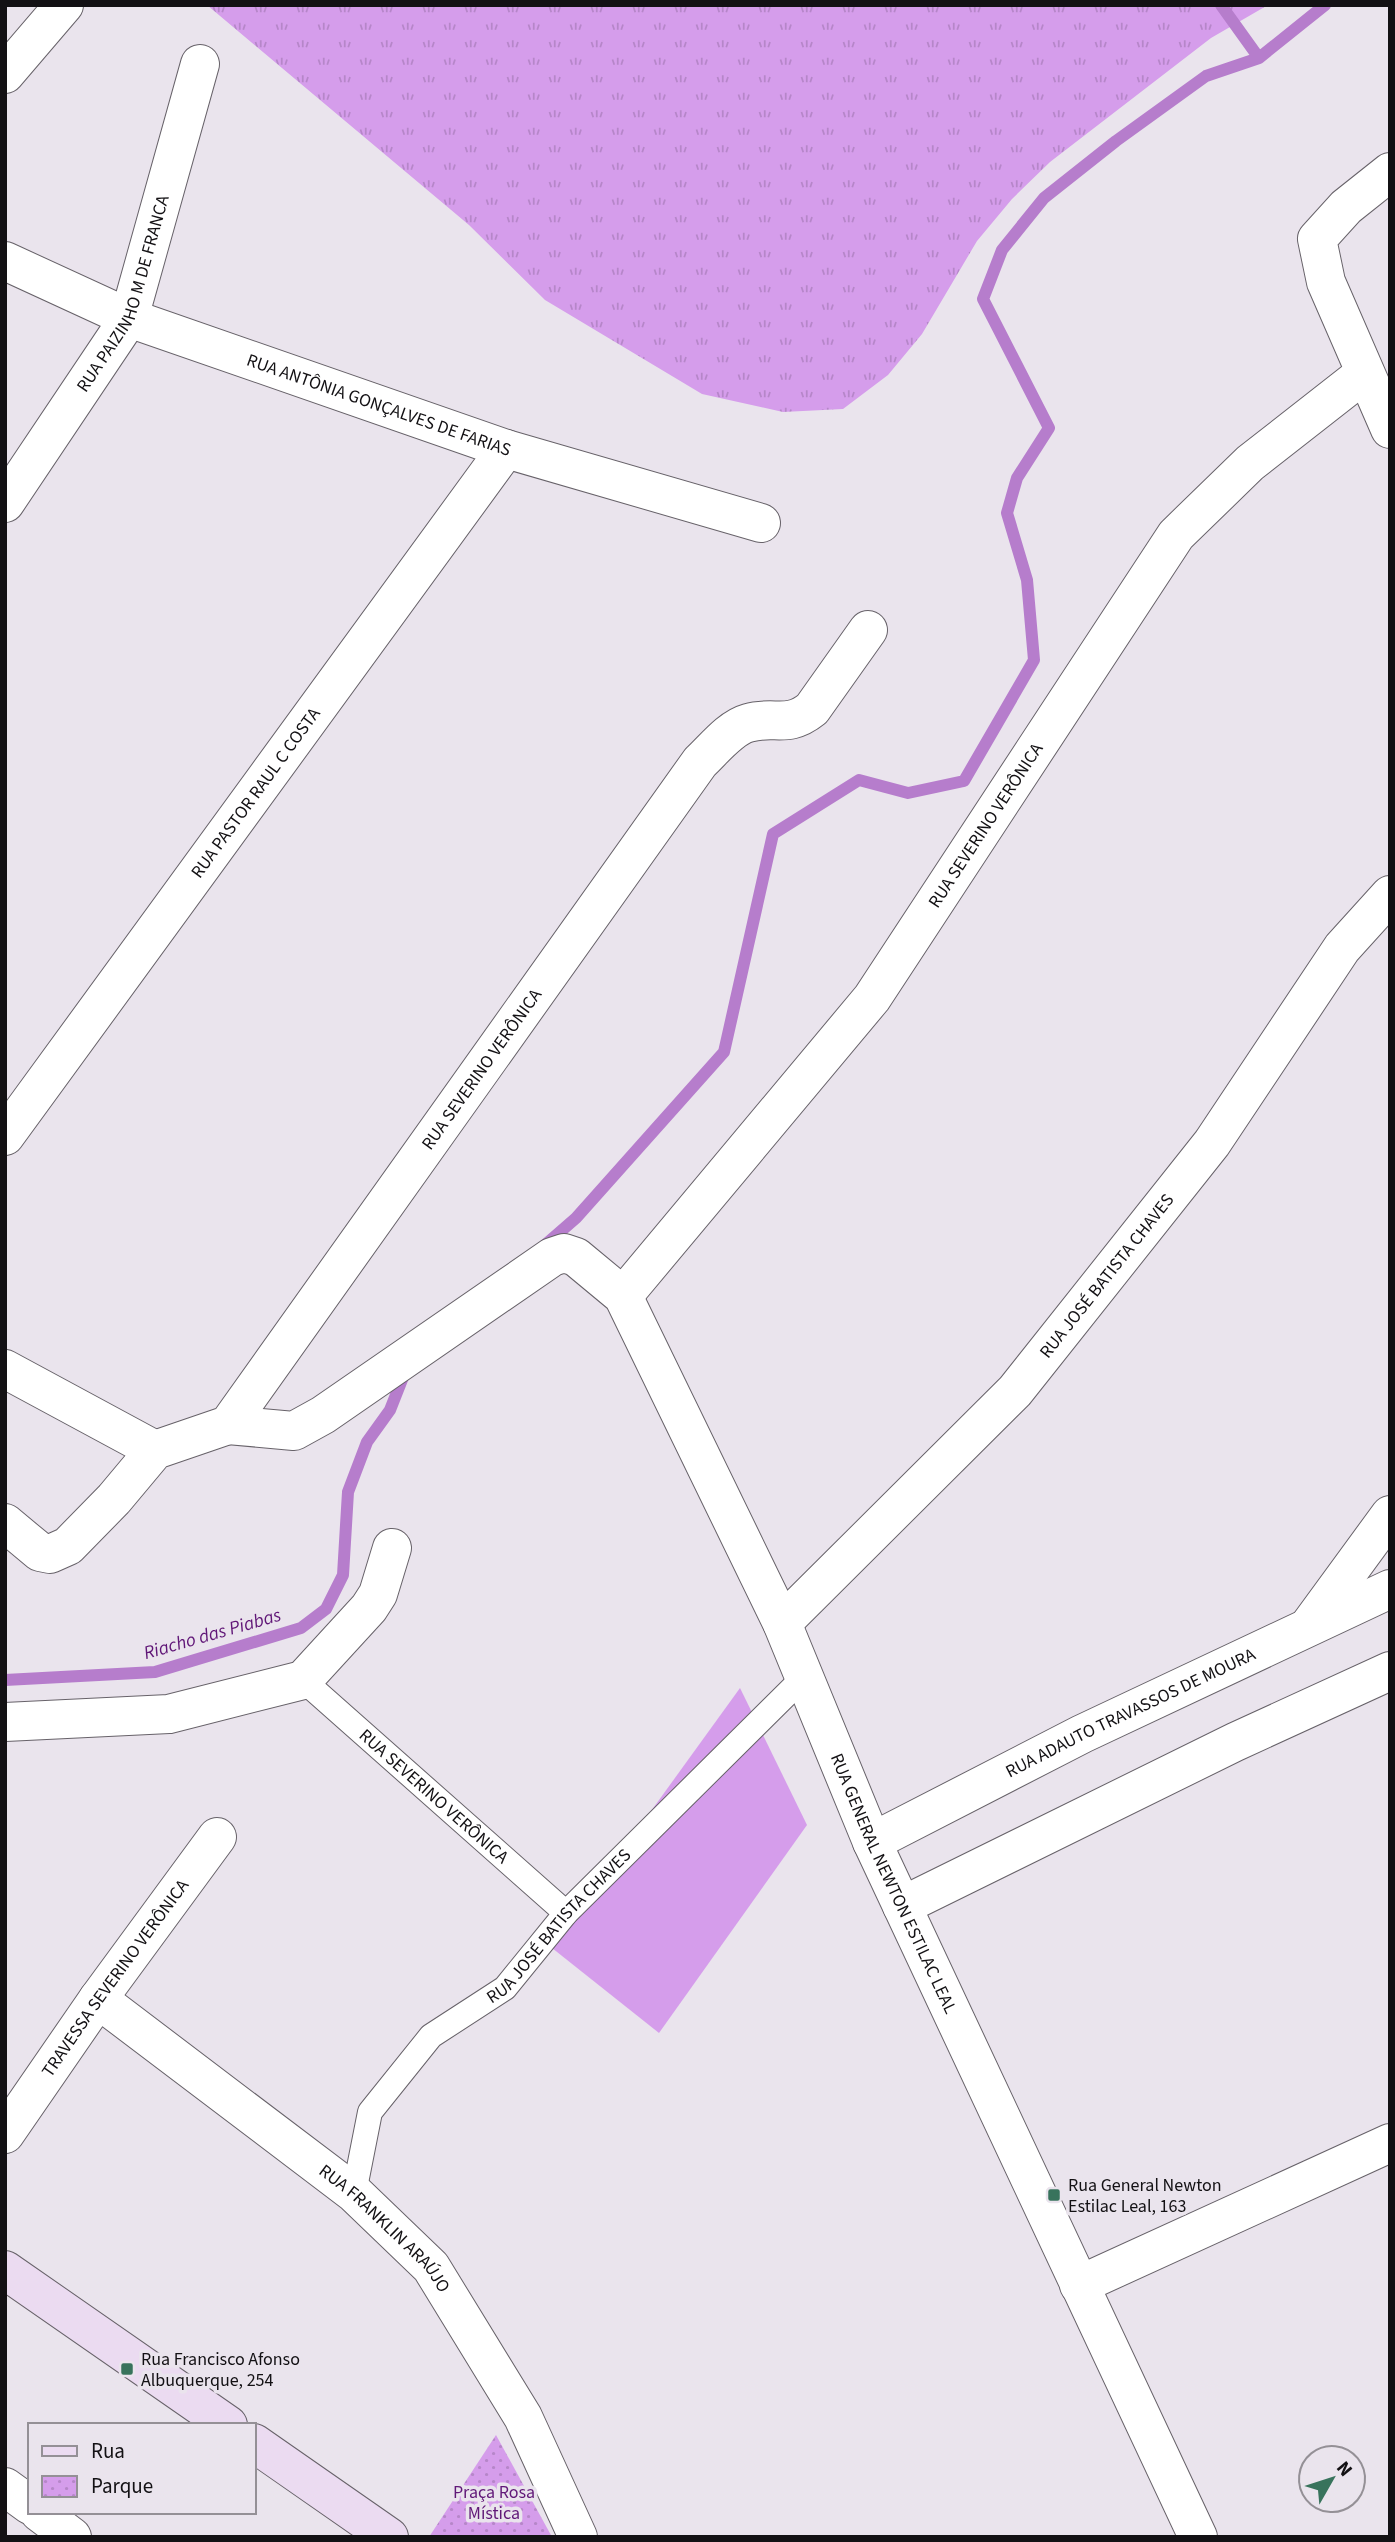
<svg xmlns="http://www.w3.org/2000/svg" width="1395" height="2542" font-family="'Source Sans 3',sans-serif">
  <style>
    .grass { fill: url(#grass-tufts) }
    .park { fill: url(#park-dots) }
    .pitch { fill: #d59deb }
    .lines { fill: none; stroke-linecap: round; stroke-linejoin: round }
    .stream { stroke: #b67dcc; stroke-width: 12 }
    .lane-casing { stroke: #676269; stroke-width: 26 }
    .street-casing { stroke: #676269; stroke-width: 40 }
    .secondary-casing { stroke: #676269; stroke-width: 40 }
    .lane { stroke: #fff; stroke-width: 24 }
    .street { stroke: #fff; stroke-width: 38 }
    .secondary { stroke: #ebdbf1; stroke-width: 38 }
    .poi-dot { fill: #38735c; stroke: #eae4ed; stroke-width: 2.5 }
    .labels { text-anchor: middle; stroke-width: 7; stroke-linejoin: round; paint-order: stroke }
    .street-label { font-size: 18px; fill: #131114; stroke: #eae4ed }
    .poi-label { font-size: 18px; fill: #131114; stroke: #eae4ed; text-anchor: start }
    .park-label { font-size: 18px; fill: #611878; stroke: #eae4ed }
    .water-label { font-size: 19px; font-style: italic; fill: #601677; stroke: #eae4ed }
  </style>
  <defs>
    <pattern id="grass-tufts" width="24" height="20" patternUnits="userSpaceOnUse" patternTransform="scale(1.75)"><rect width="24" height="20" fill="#d59deb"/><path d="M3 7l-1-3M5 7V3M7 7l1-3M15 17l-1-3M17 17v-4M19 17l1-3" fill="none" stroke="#b686c9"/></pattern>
    <pattern id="park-dots" width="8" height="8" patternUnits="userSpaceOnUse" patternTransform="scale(1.75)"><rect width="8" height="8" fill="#d59deb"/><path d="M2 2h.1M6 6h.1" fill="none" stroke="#b686c9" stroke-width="1.8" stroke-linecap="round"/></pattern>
  </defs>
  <rect width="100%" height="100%" fill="#eae4ed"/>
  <path class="grass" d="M 207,5 L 1268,5 L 1211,38 L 1050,162 L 1012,199 L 977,241 L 922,334 L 888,375 L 843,409 L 783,412 L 702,394 L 545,300 L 469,225 Z"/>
  <path class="park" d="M 496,2435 L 552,2537 L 429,2537 Z"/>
  <path class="pitch" d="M 740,1688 L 807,1825 L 659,2033 L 552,1948 Z"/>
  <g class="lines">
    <path class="stream" d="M 1221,5 L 1259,58
      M 545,1245 L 576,1218 L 724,1052 L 773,834 L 859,780 L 908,793 L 964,781 L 1034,660 L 1027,580 L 1007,513 L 1017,478 L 1049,428 L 983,299 L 1002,250 L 1044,198 L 1116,141 L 1206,76 L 1259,58 L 1325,5
      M 5,1680 L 155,1672 L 301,1628 L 326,1609 L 343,1575 L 348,1492 L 367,1442 L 390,1410 L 405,1372"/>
    <g class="lane-casing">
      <g id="lane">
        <path id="s1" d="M 303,1680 L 566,1913"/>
        <path id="s2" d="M 354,2193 L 370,2112 L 431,2036 L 505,1988 L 566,1913 L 804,1677"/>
      </g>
    </g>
    <g class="street-casing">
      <g id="street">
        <path d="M 5,74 L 64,5"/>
        <path d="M 1390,172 L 1346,207 L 1317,239 L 1326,282 L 1390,429"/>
        <path id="s3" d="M 5,261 L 129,318 L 506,449 L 761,523"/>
        <path id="s4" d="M 5,503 L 129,318 L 200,64"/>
        <path id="s5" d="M 5,1136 L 506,449"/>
        <path id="s6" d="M 623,1296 L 872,998 L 1176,535 L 1250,463 L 1365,373"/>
        <path d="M 5,1369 L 155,1450"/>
        <path id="s7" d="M 228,1425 L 294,1431 L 323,1415 L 552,1257 L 564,1253 L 576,1257 L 623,1296 L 782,1623 L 872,1842 L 1198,2537"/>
        <path id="s8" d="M 5,1523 L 40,1552 L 50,1554 L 68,1546 L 114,1499 L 155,1450 L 228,1425 L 700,762 C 714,749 730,728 748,723 C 775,715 787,729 812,709 L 868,630"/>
        <path id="s9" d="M 782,1623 L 1015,1391 L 1212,1143 L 1342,948 L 1390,895"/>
        <path d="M 1311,1623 L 1390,1515"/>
        <path d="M 5,1722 L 169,1714 L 303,1680 L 369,1608 L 378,1594 L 392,1548"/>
        <path id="s10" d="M 872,1842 L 1082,1734 L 1390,1589"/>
        <path d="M 902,1906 L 1235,1742 L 1390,1671"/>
        <path id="s11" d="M 98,1999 L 354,2193 L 431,2267 L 523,2417 L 578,2537"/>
        <path id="s12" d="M 5,2134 L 98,1999 L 217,1837"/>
        <path d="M 1079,2285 L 1390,2143"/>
        <path d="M 5,2487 L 30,2505"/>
        <path d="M 39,2512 L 72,2537"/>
      </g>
    </g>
    <g class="secondary-casing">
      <path id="secondary" d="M 5,2270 L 228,2425
        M 254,2443 L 389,2537"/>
    </g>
    <use href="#lane" class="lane"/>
    <use href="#street" class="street"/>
    <use href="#secondary" class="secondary"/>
  </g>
  <g class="poi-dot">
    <rect x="1047" y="2188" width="14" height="14" rx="3.5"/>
    <rect x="120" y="2362" width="14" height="14" rx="3.5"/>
  </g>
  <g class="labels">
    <g class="street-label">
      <text dy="6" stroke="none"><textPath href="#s4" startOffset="243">RUA PAIZINHO M DE FRANCA</textPath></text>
      <text dy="6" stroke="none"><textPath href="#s3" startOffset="401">RUA ANTÔNIA GONÇALVES DE FARIAS</textPath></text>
      <text dy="6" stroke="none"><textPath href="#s5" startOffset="425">RUA PASTOR RAUL C COSTA</textPath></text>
      <text dy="6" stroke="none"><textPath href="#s6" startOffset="595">RUA SEVERINO VERÔNICA</textPath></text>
      <text dy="6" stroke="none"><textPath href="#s8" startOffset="719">RUA SEVERINO VERÔNICA</textPath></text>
      <text dy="6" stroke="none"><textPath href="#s9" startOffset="476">RUA JOSÉ BATISTA CHAVES</textPath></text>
      <text dy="6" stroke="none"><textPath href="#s10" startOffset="289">RUA ADAUTO TRAVASSOS DE MOURA</textPath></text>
      <text dy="6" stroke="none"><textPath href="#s1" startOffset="175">RUA SEVERINO VERÔNICA</textPath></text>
      <text dy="6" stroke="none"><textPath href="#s7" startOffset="1111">RUA GENERAL NEWTON ESTILAC LEAL</textPath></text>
      <text dy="6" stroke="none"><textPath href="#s2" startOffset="350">RUA JOSÉ BATISTA CHAVES</textPath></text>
      <text dy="6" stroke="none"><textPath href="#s12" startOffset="191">TRAVESSA SEVERINO VERÔNICA</textPath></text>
      <text dy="6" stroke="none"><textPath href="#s11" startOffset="368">RUA FRANKLIN ARAÚJO</textPath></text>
    </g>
    <g class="poi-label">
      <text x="1068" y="2191">Rua General Newton<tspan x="1068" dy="21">Estilac Leal, 163</tspan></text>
      <text x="141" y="2365">Rua Francisco Afonso<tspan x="141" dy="21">Albuquerque, 254</tspan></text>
    </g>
    <g class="park-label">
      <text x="494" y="2498">Praça Rosa<tspan x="494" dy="21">Mística</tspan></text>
    </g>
    <g class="water-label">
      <text transform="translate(212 1633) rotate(-16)" y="7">Riacho das Piabas</text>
    </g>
  </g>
  <rect width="1395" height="2542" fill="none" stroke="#131114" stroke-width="14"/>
  <rect x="28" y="2423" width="228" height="91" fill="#eae4ed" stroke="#949096" stroke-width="2"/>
  <rect x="42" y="2446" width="35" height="10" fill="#ebdbf1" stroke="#949096" stroke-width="2"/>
  <text x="91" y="2458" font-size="21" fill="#131114">Rua</text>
  <rect x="42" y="2476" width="35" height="21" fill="url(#park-dots)" stroke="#949096" stroke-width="2"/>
  <text x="91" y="2493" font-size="21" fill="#131114">Parque</text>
  <g transform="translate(1332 2479) rotate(51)"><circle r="33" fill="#eae4ed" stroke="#949096" stroke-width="2"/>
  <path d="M0-5L12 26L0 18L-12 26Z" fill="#38735c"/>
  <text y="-10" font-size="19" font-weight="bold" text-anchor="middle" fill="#131114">N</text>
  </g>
</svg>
